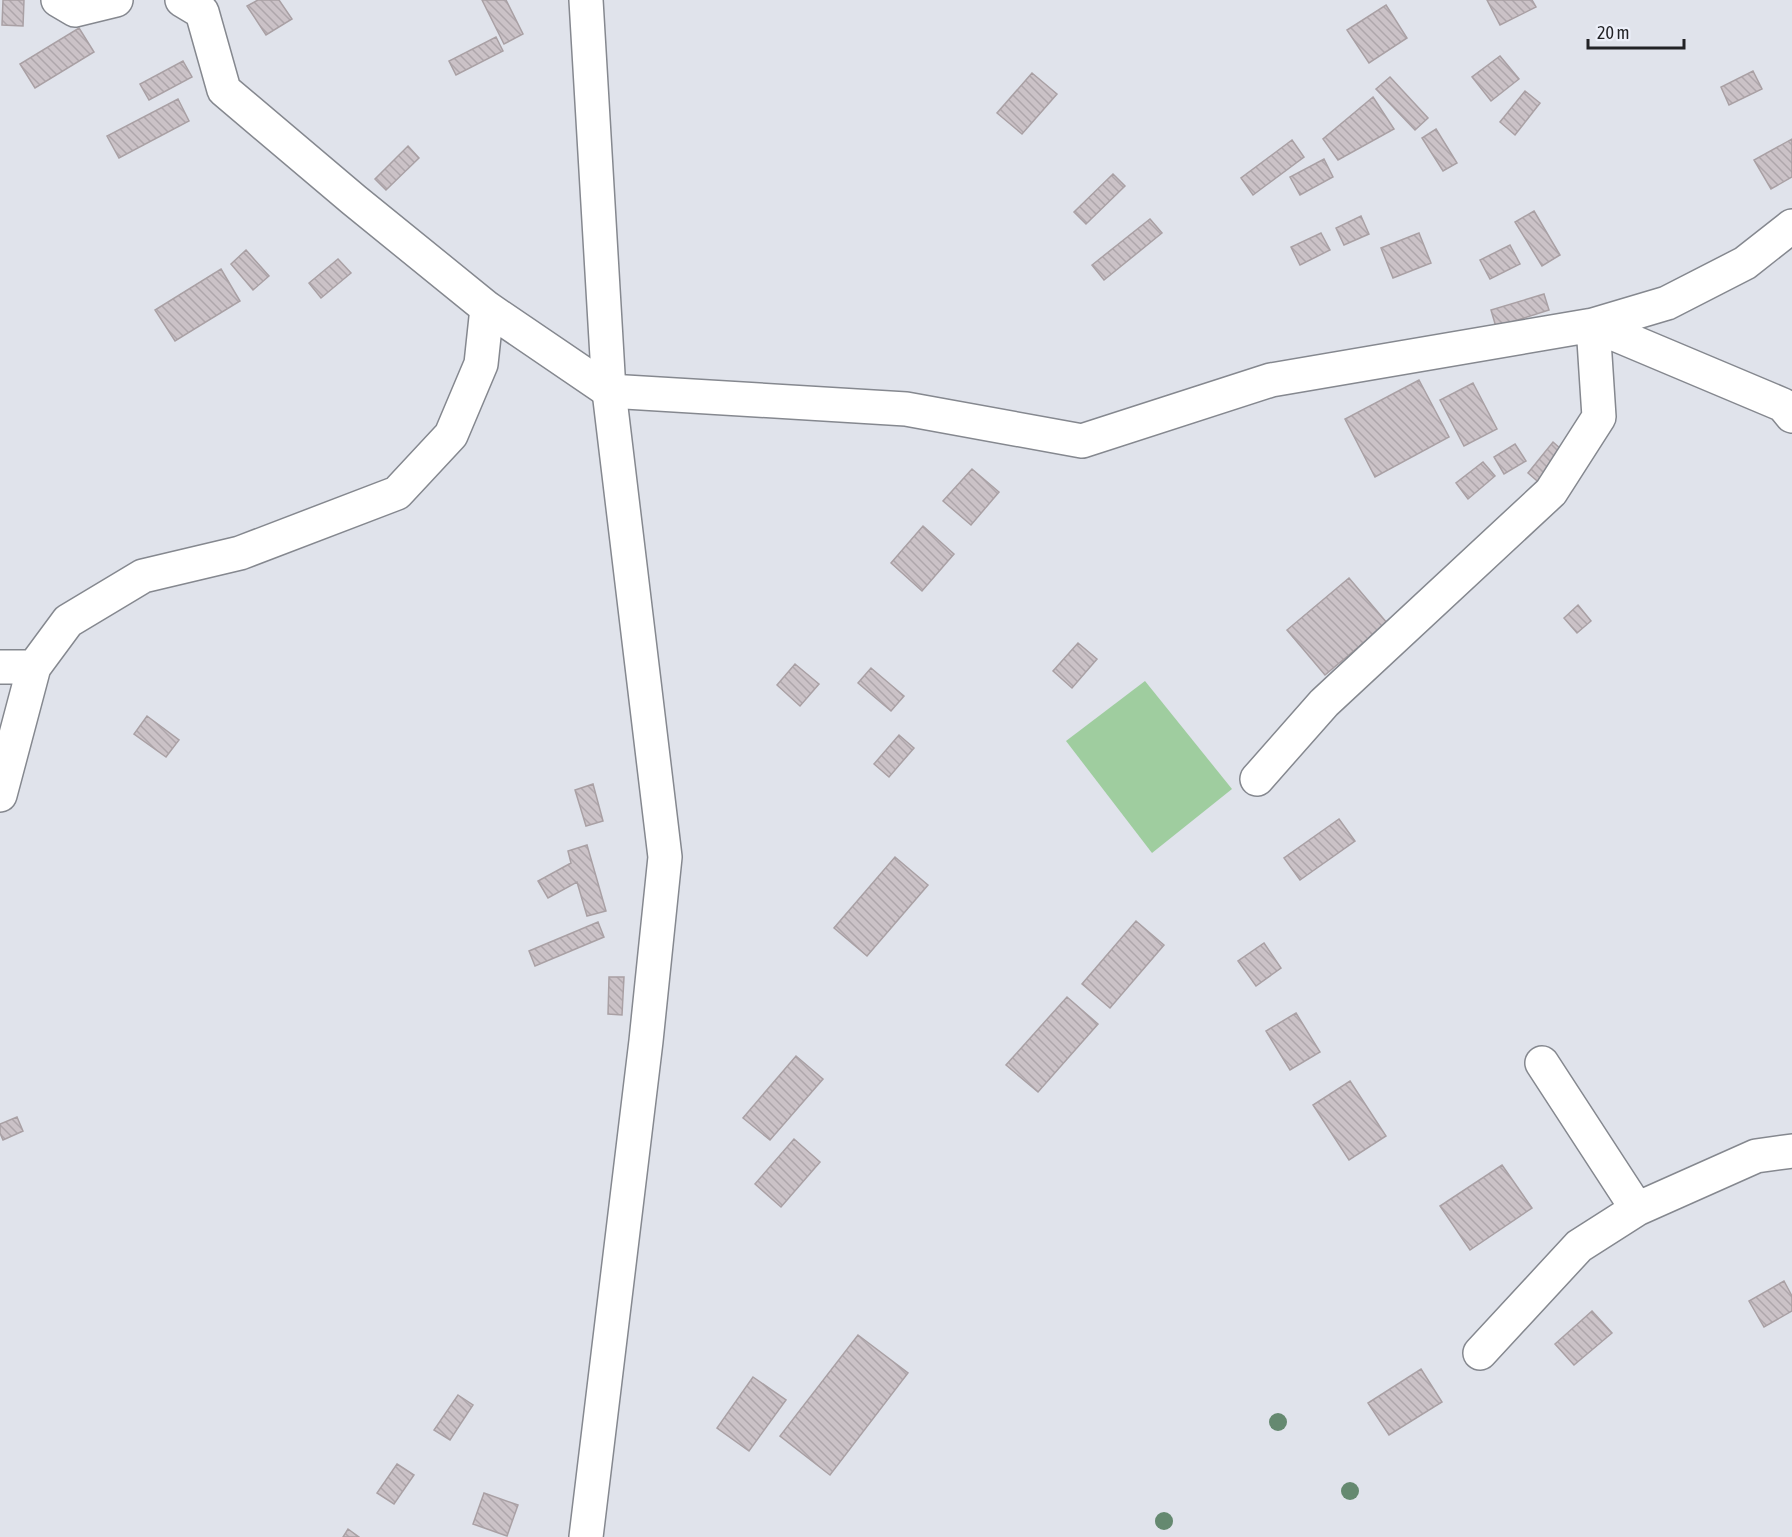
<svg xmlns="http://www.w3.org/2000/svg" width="1792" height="1537" font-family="'Asap Condensed',sans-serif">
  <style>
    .pitch { fill: #9fcd9f }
    .building { fill: url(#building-back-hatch); stroke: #a9a0a4; stroke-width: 1.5 }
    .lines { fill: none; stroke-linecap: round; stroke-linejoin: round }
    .minor-casing { stroke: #85888f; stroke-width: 36 }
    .major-casing { stroke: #85888f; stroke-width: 36 }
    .minor { stroke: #fff; stroke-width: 33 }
    .major { stroke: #fff; stroke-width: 33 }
    .tree { fill: #658970 }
  </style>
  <defs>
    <pattern id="building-back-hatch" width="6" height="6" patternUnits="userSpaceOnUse" patternTransform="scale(1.5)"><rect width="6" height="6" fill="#cbc2c7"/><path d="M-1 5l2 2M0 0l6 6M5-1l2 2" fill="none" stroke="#aea6ab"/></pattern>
  </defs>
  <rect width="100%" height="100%" fill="#e0e3eb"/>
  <path class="pitch" d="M 1145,681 L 1232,789 L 1152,853 L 1066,741 Z"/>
  <path class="building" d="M 3,0 L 24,0 L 23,26 L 2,25 Z
    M 258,0 L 279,0 L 292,19 L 266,35 L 247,6 Z
    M 482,0 L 506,0 L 523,34 L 504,44 Z
    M 1487,0 L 1532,0 L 1536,7 L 1500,25 Z
    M 1386,5 L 1407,38 L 1369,63 L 1347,30 Z
    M 79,28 L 94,52 L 35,88 L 20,64 Z
    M 496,37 L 503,51 L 456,75 L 449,61 Z
    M 1500,56 L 1519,79 L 1491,101 L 1472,77 Z
    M 183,61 L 192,77 L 149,100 L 140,84 Z
    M 1753,71 L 1762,89 L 1729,105 L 1721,87 Z
    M 1032,73 L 1057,94 L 1022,134 L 997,113 Z
    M 1390,77 L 1428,118 L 1415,130 L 1376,89 Z
    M 1525,91 L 1540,103 L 1515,135 L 1500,122 Z
    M 1373,97 L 1394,129 L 1338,160 L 1323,139 Z
    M 178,99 L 189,121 L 119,158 L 107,136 Z
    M 1436,129 L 1457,163 L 1443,171 L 1422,138 Z
    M 1792,139 L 1792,177 L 1771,189 L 1754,160 Z
    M 1292,140 L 1304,157 L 1253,195 L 1241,178 Z
    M 408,146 L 419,158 L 386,190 L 375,179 Z
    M 1324,159 L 1333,177 L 1300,195 L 1290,177 Z
    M 1113,174 L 1125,186 L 1086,224 L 1074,212 Z
    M 1534,211 L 1560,255 L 1542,266 L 1515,222 Z
    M 1361,216 L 1369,234 L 1344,245 L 1336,228 Z
    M 1150,219 L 1162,233 L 1104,280 L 1092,265 Z
    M 1321,233 L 1330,250 L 1300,265 L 1291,247 Z
    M 1419,233 L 1431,263 L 1393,278 L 1381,248 Z
    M 1510,245 L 1520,264 L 1490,279 L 1480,260 Z
    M 246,250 L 269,276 L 253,290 L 231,264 Z
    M 338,259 L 351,273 L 321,298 L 309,283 Z
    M 221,269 L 240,301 L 175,341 L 155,310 Z
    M 1544,294 L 1549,310 L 1496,327 L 1491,310 Z
    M 1419,380 L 1449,437 L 1375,477 L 1345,419 Z
    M 1473,383 L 1497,429 L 1464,446 L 1440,400 Z
    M 1553,442 L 1570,457 L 1544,487 L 1528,473 Z
    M 1515,444 L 1526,461 L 1504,474 L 1494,457 Z
    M 1483,462 L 1495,476 L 1468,499 L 1456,483 Z
    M 972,469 L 999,492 L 971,525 L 943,501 Z
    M 923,526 L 954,554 L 922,591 L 891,563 Z
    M 1349,578 L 1387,623 L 1325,675 L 1287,630 Z
    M 1578,605 L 1591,621 L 1577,633 L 1564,618 Z
    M 1078,643 L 1097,659 L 1072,688 L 1053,671 Z
    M 795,664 L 819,684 L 800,706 L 777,685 Z
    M 871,668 L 904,696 L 891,711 L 858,683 Z
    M 147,716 L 179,740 L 166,757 L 134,734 Z
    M 899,735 L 914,748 L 889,777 L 874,764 Z
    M 593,784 L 603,821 L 586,826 L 575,790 Z
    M 1339,819 L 1355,841 L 1300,880 L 1284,858 Z
    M 587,845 L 606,911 L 587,916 L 577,882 L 548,898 L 538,881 L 571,863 L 568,851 Z
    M 895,857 L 928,885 L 867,956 L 834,928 Z
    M 1136,921 L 1164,945 L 1110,1008 L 1082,984 Z
    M 598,922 L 604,937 L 535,966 L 529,951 Z
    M 1264,943 L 1281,968 L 1256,986 L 1238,961 Z
    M 609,977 L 624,977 L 622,1015 L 608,1014 Z
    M 1067,997 L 1098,1024 L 1038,1092 L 1006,1065 Z
    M 1296,1013 L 1320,1052 L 1290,1070 L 1266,1031 Z
    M 796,1056 L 823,1079 L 770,1140 L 743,1118 Z
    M 1350,1081 L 1386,1136 L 1349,1160 L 1313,1105 Z
    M 17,1117 L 23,1131 L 3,1140 L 0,1133 L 0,1124 Z
    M 794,1139 L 820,1162 L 781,1207 L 755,1184 Z
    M 1502,1165 L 1532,1208 L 1470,1250 L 1440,1206 Z
    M 1784,1281 L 1792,1296 L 1792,1311 L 1764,1327 L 1749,1301 Z
    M 1592,1311 L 1612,1333 L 1574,1365 L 1555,1344 Z
    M 858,1335 L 908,1373 L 830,1475 L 780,1436 Z
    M 1421,1369 L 1442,1402 L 1389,1435 L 1368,1403 Z
    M 753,1377 L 786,1400 L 749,1451 L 717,1428 Z
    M 458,1395 L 473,1405 L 450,1440 L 434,1430 Z
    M 397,1464 L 414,1475 L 394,1504 L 377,1493 Z
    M 484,1493 L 518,1505 L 507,1536 L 473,1524 Z
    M 348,1529 L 359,1537 L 343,1537 Z"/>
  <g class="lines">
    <g class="minor-casing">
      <path id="minor" d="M 58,0 L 75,10 L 116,0
        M 182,0 L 202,12 L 224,90 L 354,200 L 487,308 L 609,391 L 906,409 L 1082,441 L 1271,380 L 1593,325 L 1667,303 L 1745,263 L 1792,226
        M 1593,325 L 1783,405 L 1792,416
        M 0,667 L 34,667
        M 1257,779 L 1324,703 L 1551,492 L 1599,417 L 1593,325
        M 0,795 L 34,667 L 68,621 L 143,576 L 240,553 L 397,493 L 451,435 L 481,364 L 487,308
        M 1542,1063 L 1637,1209
        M 1480,1353 L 1579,1246 L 1637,1209 L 1756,1156 L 1792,1151"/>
    </g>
    <g class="major-casing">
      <path id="major" d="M 586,0 L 609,391 L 665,857 L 646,1041 L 586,1537"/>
    </g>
    <use href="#minor" class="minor"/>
    <use href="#major" class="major"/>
  </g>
  <g class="tree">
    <circle cx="1278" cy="1422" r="9"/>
    <circle cx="1350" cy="1491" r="9"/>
    <circle cx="1164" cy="1521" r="9"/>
  </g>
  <path d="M1588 39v9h96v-9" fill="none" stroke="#222326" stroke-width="3"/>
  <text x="1597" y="39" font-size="18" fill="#222326" stroke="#edf0f9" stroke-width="4.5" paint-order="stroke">20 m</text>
</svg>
